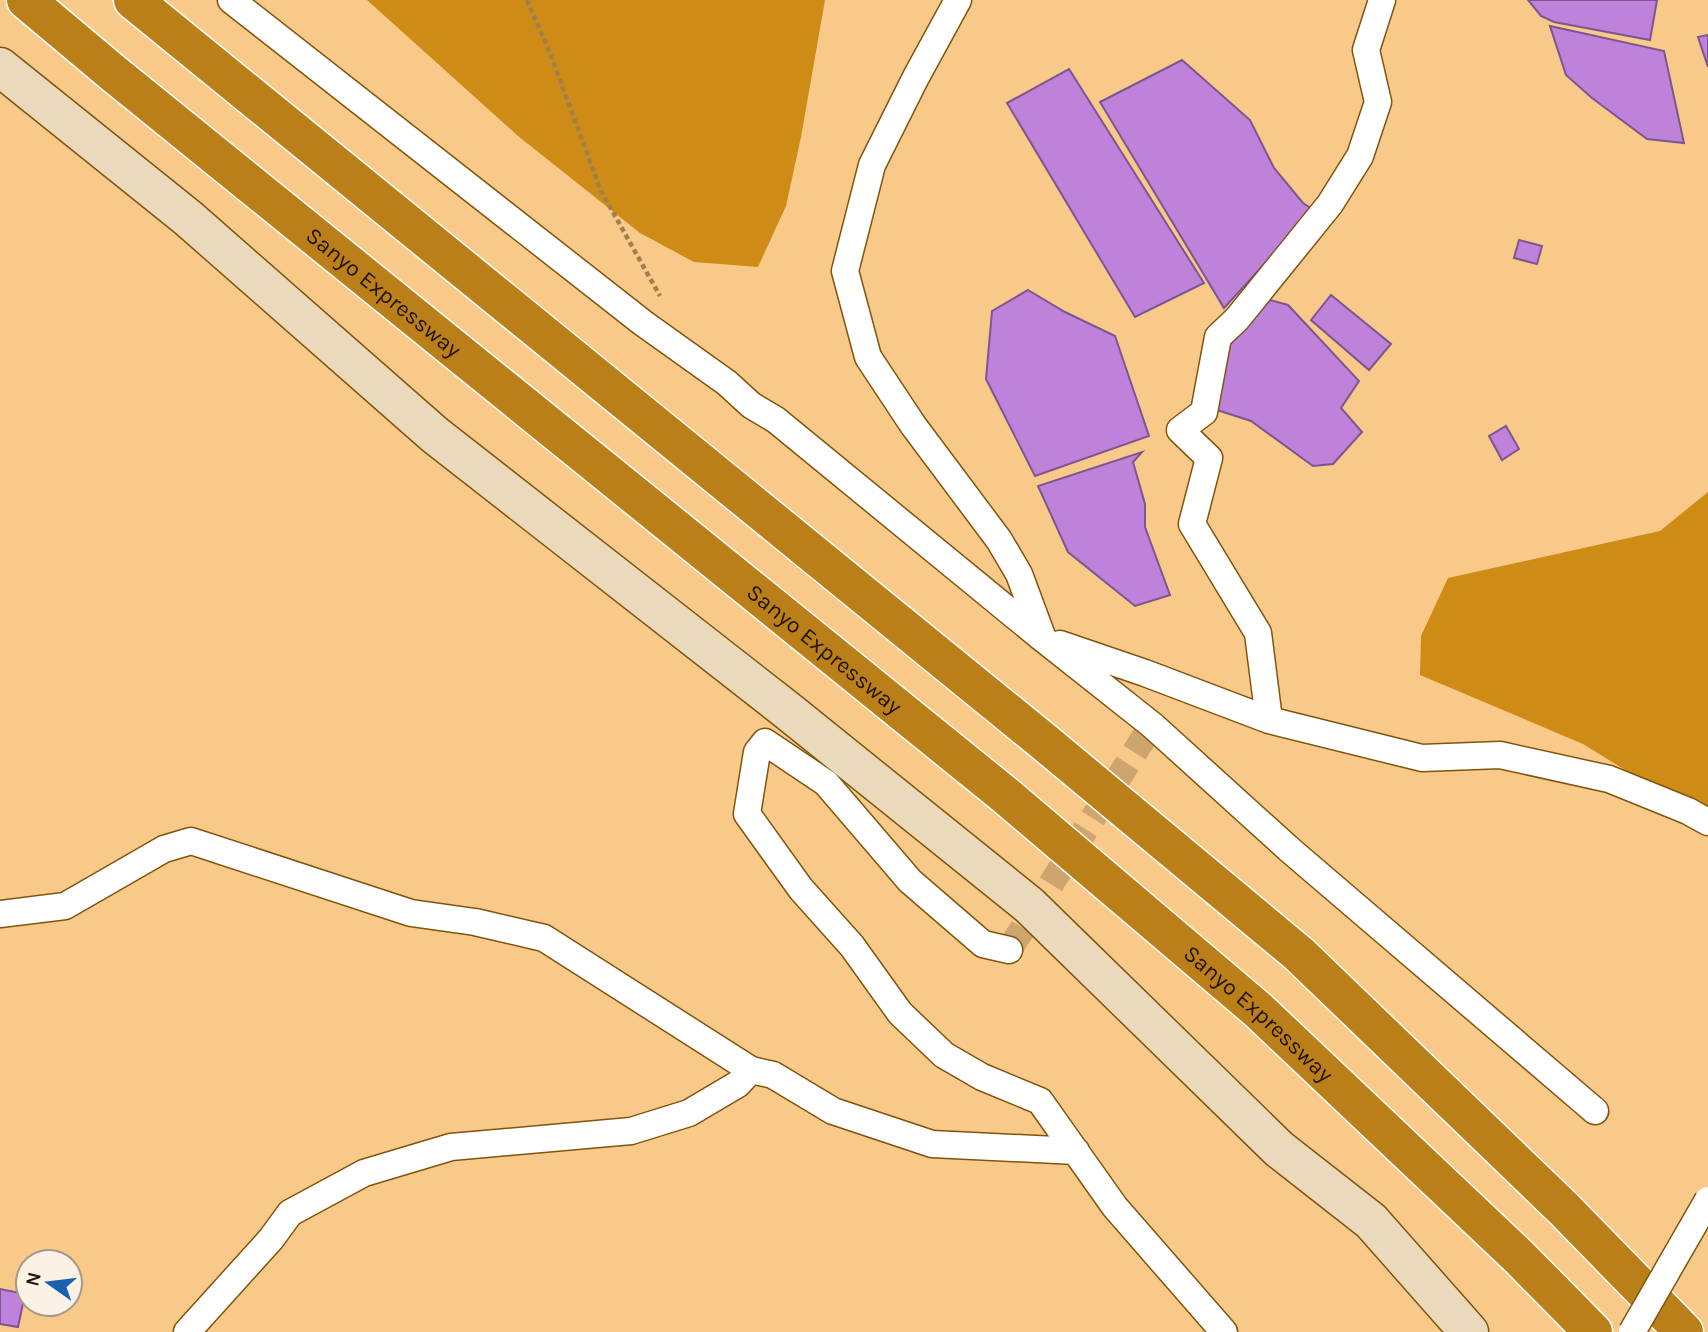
<svg xmlns="http://www.w3.org/2000/svg" width="1708" height="1332" font-family="Karla,sans-serif">
  <style>
    .forest { fill: #ce8c16 }
    .building { fill: #be82db; stroke: #7c568e; stroke-width: 2 }
    .lines { fill: none; stroke-linecap: round; stroke-linejoin: round }
    .street-tunnel { stroke: #cea56e; stroke-width: 26; stroke-dasharray: 26 13; stroke-linecap: butt }
    .street-casing { stroke: #7f550d; stroke-width: 29 }
    .secondary-casing { stroke: #7f550d; stroke-width: 41 }
    .highway-casing { stroke: #fff; stroke-width: 41 }
    .path { stroke: #a17e50; stroke-width: 4.5; stroke-dasharray: 5 3.5; stroke-linecap: butt }
    .street { stroke: #fff; stroke-width: 26 }
    .secondary { stroke: #ead9ba; stroke-width: 38 }
    .highway { stroke: #ba7f19; stroke-width: 38 }
    .street-bridge-casing { stroke: #7f550d; stroke-width: 29; stroke-linecap: butt }
    .street-bridge { stroke: #fff; stroke-width: 26 }
    .labels { text-anchor: middle; stroke-width: 7; stroke-linejoin: round; paint-order: stroke }
    .street-label { font-size: 23px; fill: #241300; stroke: #fbf2e5 }
  </style>
  <rect width="100%" height="100%" fill="#f9c989"/>
  <path class="forest" d="M 367,0 L 825,0 L 801,137 L 786,206 L 758,267 L 694,262 L 640,233 L 518,136 Z
    M 1708,492 L 1708,821 L 1583,744 L 1420,675 L 1421,636 L 1448,578 L 1660,531 Z"/>
  <path class="building" d="M 1528,0 L 1657,0 L 1650,40 L 1554,22 L 1541,16 Z
    M 1550,26 L 1664,51 L 1684,143 L 1647,139 L 1592,98 L 1566,75 Z
    M 1708,35 L 1708,67 L 1698,37 Z
    M 1182,60 L 1250,120 L 1274,168 L 1303,203 L 1314,210 L 1224,308 L 1100,102 Z
    M 1069,69 L 1204,283 L 1135,317 L 1007,103 Z
    M 1519,240 L 1542,246 L 1537,264 L 1514,258 Z
    M 1028,290 L 1065,312 L 1115,336 L 1149,436 L 1035,476 L 986,379 L 992,311 Z
    M 1331,295 L 1391,344 L 1369,370 L 1311,320 Z
    M 1270,300 L 1288,305 L 1359,381 L 1341,408 L 1362,432 L 1333,464 L 1313,466 L 1251,421 L 1214,409 L 1227,346 Z
    M 1506,426 L 1519,449 L 1502,460 L 1489,436 Z
    M 1142,452 L 1133,462 L 1145,504 L 1145,527 L 1170,595 L 1135,606 L 1068,552 L 1038,486 Z
    M 0,1289 L 25,1294 L 18,1327 L 0,1324 Z"/>
  <g class="lines">
    <path class="street-tunnel" d="M 1009,950 L 1152,725"/>
    <g class="street-casing">
      <path id="street" d="M 231,0 L 643,323 L 727,383 L 751,405 L 776,420 L 1042,638 L 1152,725 L 1290,850 L 1595,1111
        M 958,0 L 916,77 L 872,165 L 845,271 L 868,357 L 913,425 L 999,540 L 1019,574 L 1042,636
        M 1060,644 L 1145,673 L 1269,720 L 1422,758 L 1500,755 L 1609,779 L 1688,811 L 1708,822
        M 1269,720 L 1258,633 L 1192,524 L 1209,458 L 1180,430 L 1204,412 L 1218,337 L 1237,319 L 1330,204 L 1360,156 L 1378,102 L 1366,50 L 1382,0
        M 0,914 L 65,906 L 164,849 L 191,841 L 411,913 L 475,922 L 544,938 L 751,1070
        M 1009,950 L 983,944 L 910,881 L 826,783 L 765,742 L 757,752 L 747,814 L 801,889 L 852,946 L 900,1013 L 944,1055 L 982,1077 L 1040,1101 L 1115,1207 L 1224,1332
        M 187,1332 L 271,1239 L 290,1213 L 364,1173 L 451,1147 L 631,1131 L 689,1113 L 738,1084 L 751,1070 L 773,1075 L 833,1111 L 932,1144 L 1076,1151"/>
    </g>
    <g class="secondary-casing">
      <path id="secondary" d="M 0,67 L 188,218 L 435,435 L 788,711 L 1029,905 L 1279,1149 L 1371,1221 L 1469,1332"/>
    </g>
    <g class="highway-casing">
      <g id="highway">
        <path id="s1" d="M 26,0 L 113,73 L 1005,795 L 1258,1010 L 1519,1257 L 1593,1332"/>
        <path d="M 133,0 L 1043,741 L 1299,954 L 1564,1209 L 1684,1332"/>
      </g>
    </g>
    <path class="path" d="M 527,0 L 550,53 L 601,191 L 660,296"/>
    <use href="#street" class="street"/>
    <use href="#secondary" class="secondary"/>
    <use href="#highway" class="highway"/>
    <g class="street-bridge-casing">
      <path id="street-bridge" d="M 1632,1332 L 1708,1200"/>
    </g>
    <use href="#street-bridge" class="street-bridge"/>
  </g>
  <g class="labels">
    <g class="street-label">
      <text dy="8" stroke="none"><textPath href="#s1" startOffset="462">Sanyo Expressway</textPath></text>
      <text dy="8" stroke="none"><textPath href="#s1" startOffset="1029">Sanyo Expressway</textPath></text>
      <text dy="8" stroke="none"><textPath href="#s1" startOffset="1596">Sanyo Expressway</textPath></text>
    </g>
  </g>
  <g transform="translate(49 1283) rotate(284)"><circle r="33" fill="#fbf2e5" stroke="#a59989" stroke-width="2"/>
  <path d="M0-5L12 26L0 18L-12 26Z" fill="#1762b1"/>
  <text y="-10" font-size="19" font-weight="bold" text-anchor="middle" fill="#241300">N</text>
  </g>
</svg>
